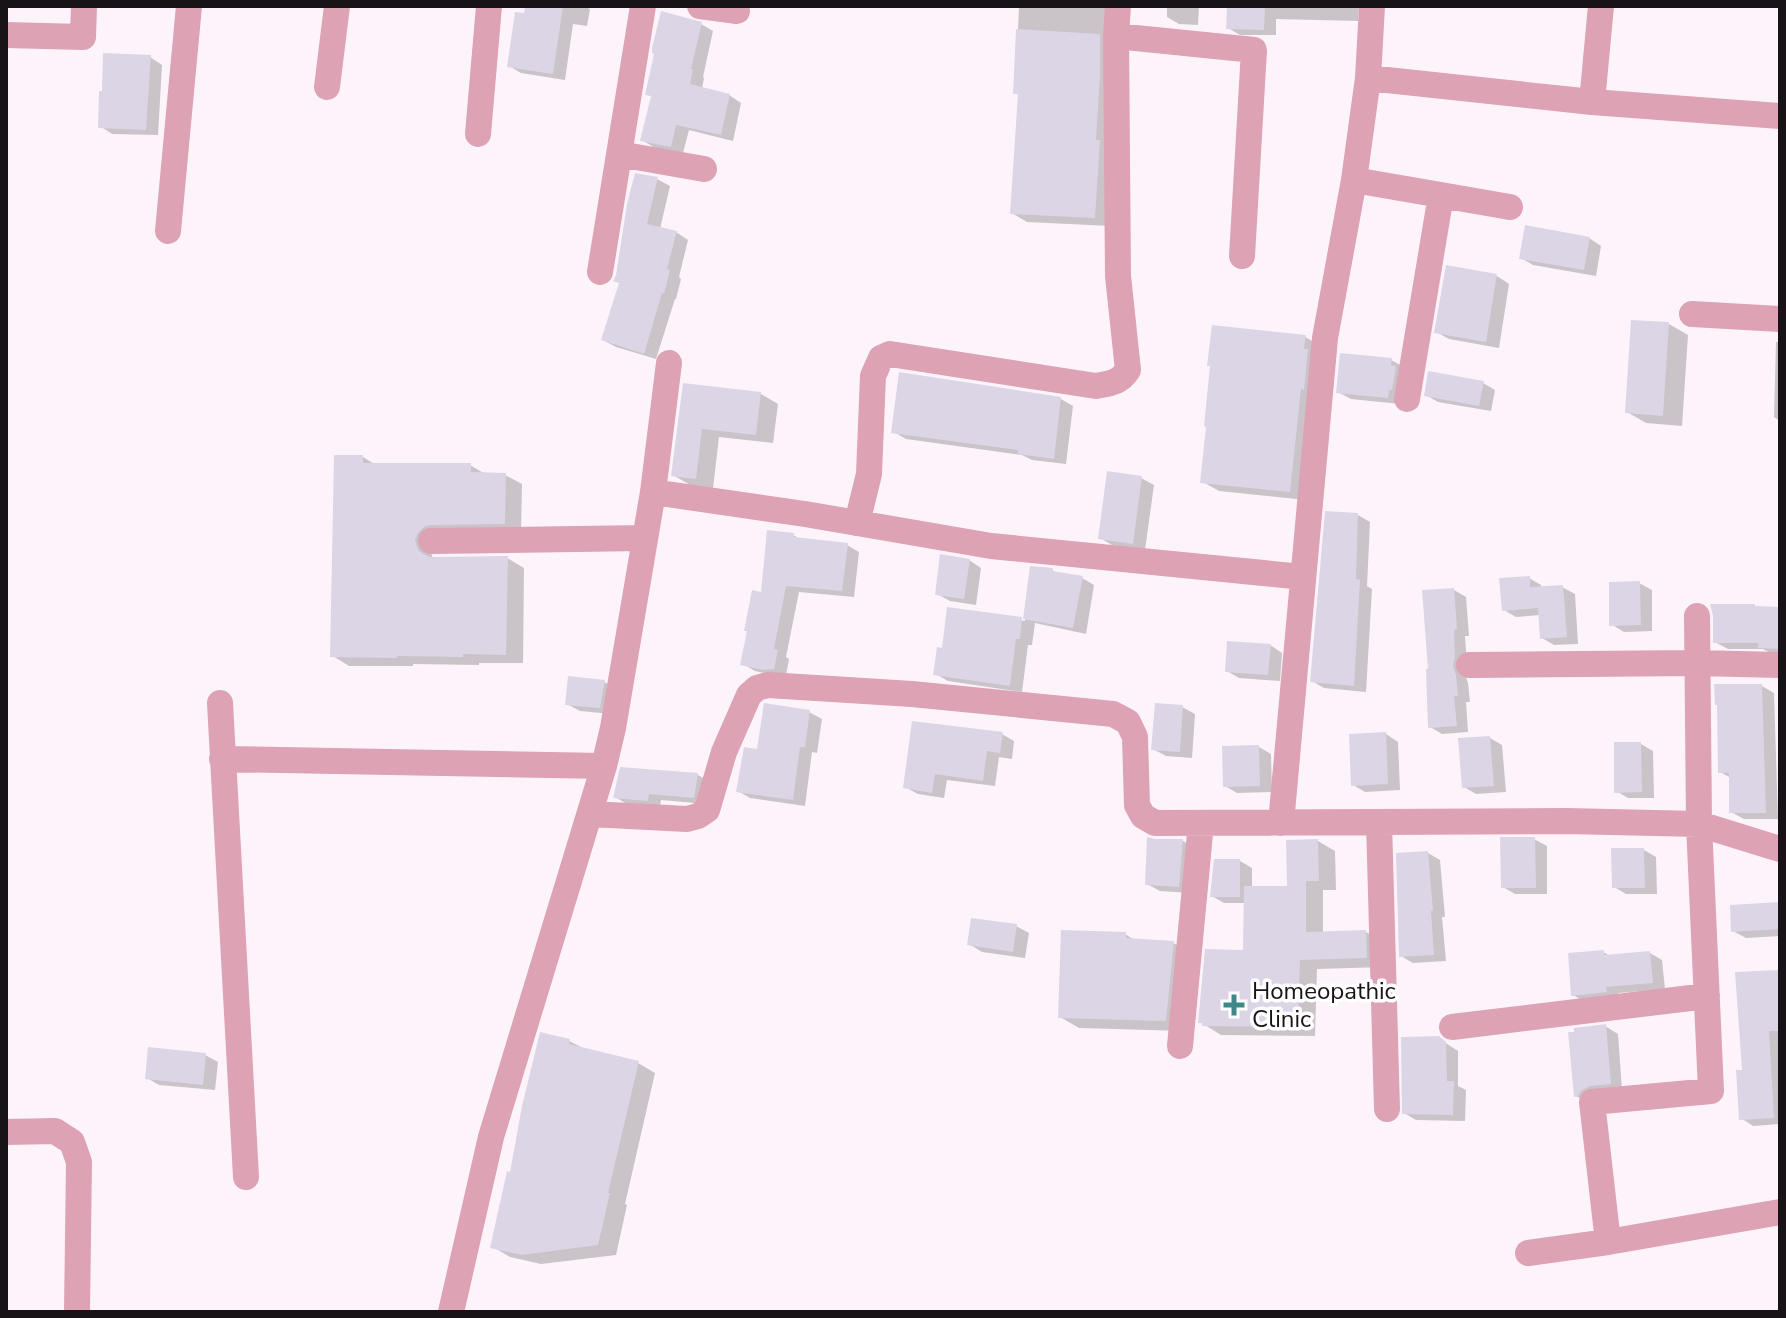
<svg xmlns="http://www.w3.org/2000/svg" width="1786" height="1318" font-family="'Nunito Sans',sans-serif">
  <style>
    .shadow { fill: #0003 }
    .building { fill: #dcd5e6 }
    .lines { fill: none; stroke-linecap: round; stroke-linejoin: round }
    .street { stroke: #dda2b3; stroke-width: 26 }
    .poi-dot { fill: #408888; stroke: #fff; stroke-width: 3 }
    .labels { text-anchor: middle; stroke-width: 7; stroke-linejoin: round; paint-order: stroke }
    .poi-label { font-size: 24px; fill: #181317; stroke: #fff; text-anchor: start }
  </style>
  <rect width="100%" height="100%" fill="#fdf4fb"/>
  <path class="shadow" d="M 527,6 L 584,6 L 590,9 L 587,26 L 573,24 L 565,80 L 521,73 L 509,66 L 526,16 Z
    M 1004,6 L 1111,6 L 1110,226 L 1027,222 L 1012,213 L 1020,96 L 1015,93 L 1019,7 Z
    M 1167,6 L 1199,6 L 1198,25 L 1179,24 L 1167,17 Z
    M 1229,6 L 1359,6 L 1358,21 L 1276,19 L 1276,35 L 1240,35 L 1228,28 Z
    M 701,24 L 713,31 L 703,77 L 704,78 L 702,89 L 729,95 L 741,103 L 733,141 L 689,130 L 683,153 L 655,148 L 642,140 L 653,97 L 647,94 Z
    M 150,57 L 162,65 L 158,135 L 112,134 L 100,126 Z
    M 657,179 L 670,186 L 660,229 L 676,232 L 688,240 L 679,277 L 681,279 L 676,299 L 675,299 L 656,359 L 616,347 L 603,340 L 621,283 Z
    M 1589,238 L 1601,246 L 1596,276 L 1533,265 L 1521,258 Z
    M 1497,276 L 1509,284 L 1499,348 L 1449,339 L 1436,332 Z
    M 1669,324 L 1688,335 L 1682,426 L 1646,423 L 1627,412 Z
    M 1305,337 L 1321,346 L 1306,500 L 1219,491 L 1203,482 Z
    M 1776,342 L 1780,342 L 1780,421 L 1774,417 Z
    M 1391,360 L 1404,367 L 1400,404 L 1351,399 L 1338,392 Z
    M 1483,383 L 1495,390 L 1491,411 L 1438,402 L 1426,395 Z
    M 684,385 L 761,394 L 778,404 L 773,443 L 719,437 L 713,488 L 690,485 L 673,475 Z
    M 1061,399 L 1073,406 L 1066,464 L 1032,460 L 1022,455 L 906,439 L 894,432 Z
    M 363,457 L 376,465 L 470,465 L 487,475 L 505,475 L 522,484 L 521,532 L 431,552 L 433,559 L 507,558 L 524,568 L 523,663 L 479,663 L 479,665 L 413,664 L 413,666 L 349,666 L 333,656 Z
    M 1141,478 L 1154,485 L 1145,550 L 1112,545 L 1100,538 Z
    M 1358,515 L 1370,522 L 1367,586 L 1372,589 L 1366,692 L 1324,688 L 1312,681 Z
    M 793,535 L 802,540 L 847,545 L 859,552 L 854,597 L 799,592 L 786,657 L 789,659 L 786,675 L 777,676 L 755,671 L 743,664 L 763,594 Z
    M 969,560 L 981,568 L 976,605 L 950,601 L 937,594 Z
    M 1032,568 L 1052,570 L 1059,574 L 1082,578 L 1094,585 L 1086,634 L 1035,623 L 1032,645 L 1028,645 L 1022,692 L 948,681 L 936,674 L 944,650 L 949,609 L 1025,621 Z
    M 1529,578 L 1541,585 L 1542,588 L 1562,587 L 1575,594 L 1578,644 L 1554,645 L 1542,638 L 1540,615 L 1516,617 L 1504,610 Z
    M 1639,583 L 1652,590 L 1652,631 L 1624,632 L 1611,624 Z
    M 1454,590 L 1466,597 L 1469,636 L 1465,636 L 1467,665 L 1465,674 L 1468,683 L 1470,702 L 1466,702 L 1468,732 L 1442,734 L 1430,727 Z
    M 1755,606 L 1760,608 L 1780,609 L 1780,655 L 1772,654 L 1763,649 L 1728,649 L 1715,642 Z
    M 1270,645 L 1282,653 L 1280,681 L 1239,678 L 1227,671 Z
    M 604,682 L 617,689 L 612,714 L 580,711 L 567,704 Z
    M 1762,686 L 1774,693 L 1778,819 L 1744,819 L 1731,812 L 1731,778 L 1720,772 Z
    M 1182,707 L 1195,714 L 1192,758 L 1166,756 L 1153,749 Z
    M 809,712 L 822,719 L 817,753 L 812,752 L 805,806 L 750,798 L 738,791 L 758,751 Z
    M 1002,734 L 1014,741 L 1012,759 L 999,757 L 995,786 L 947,780 L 944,798 L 918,794 L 905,787 Z
    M 1386,734 L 1398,742 L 1400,790 L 1365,792 L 1353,785 Z
    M 1490,738 L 1502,745 L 1506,792 L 1476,794 L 1464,787 Z
    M 1641,744 L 1653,751 L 1654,798 L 1628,798 L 1616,791 Z
    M 1259,747 L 1271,754 L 1272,792 L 1237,793 L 1225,786 Z
    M 622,769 L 698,775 L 710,782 L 706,804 L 661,800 L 660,807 L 627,804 L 615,797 Z
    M 1534,839 L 1547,846 L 1547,894 L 1515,894 L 1503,887 Z
    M 1155,841 L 1183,841 L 1195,848 L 1191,893 L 1160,891 L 1147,884 Z
    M 1318,841 L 1335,851 L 1336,890 L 1323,890 L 1323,933 L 1366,932 L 1383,942 L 1384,967 L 1317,969 L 1315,1036 L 1221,1035 L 1200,1022 L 1245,952 L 1246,903 L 1224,903 L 1212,896 L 1240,861 L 1252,868 L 1252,888 L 1289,888 Z
    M 1644,850 L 1656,857 L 1657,894 L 1626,894 L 1614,887 Z
    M 1428,853 L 1440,860 L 1445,917 L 1442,917 L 1446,961 L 1413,963 L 1401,956 Z
    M 1780,904 L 1780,936 L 1746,938 L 1733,931 Z
    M 1016,926 L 1029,933 L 1025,958 L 982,952 L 969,944 Z
    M 1125,934 L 1136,941 L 1173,943 L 1192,953 L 1185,1031 L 1079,1028 L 1060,1017 Z
    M 1603,952 L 1610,956 L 1650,953 L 1662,960 L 1665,989 L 1618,993 L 1618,998 L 1585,1002 L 1573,995 Z
    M 1780,972 L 1780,1124 L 1753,1126 L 1741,1118 L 1744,1072 Z
    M 1605,1026 L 1618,1034 L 1622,1090 L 1585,1101 L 1576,1096 Z
    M 1438,1038 L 1458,1051 L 1458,1086 L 1466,1090 L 1465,1121 L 1416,1120 L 1404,1113 Z
    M 569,1041 L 587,1050 L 638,1063 L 655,1073 L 625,1204 L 627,1205 L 616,1255 L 541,1264 L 510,1257 L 493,1247 L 512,1174 Z
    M 205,1055 L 218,1062 L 215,1090 L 159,1085 L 147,1078 Z"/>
  <path class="building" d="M 525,6 L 563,6 L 553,74 L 507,67 L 515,12 L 524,13 Z
    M 1227,6 L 1265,6 L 1264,30 L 1226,29 Z
    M 661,11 L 702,22 L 691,69 L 693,69 L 690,84 L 730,94 L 721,135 L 676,125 L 671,147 L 640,141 L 651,96 L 645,95 L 654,54 L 652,53 L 652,48 Z
    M 1016,29 L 1100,34 L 1100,75 L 1096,140 L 1100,140 L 1095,218 L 1010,214 L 1018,94 L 1013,94 Z
    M 103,53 L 151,55 L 146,130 L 98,128 L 99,91 L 102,91 Z
    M 635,173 L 658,177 L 647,224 L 677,231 L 667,269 L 670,270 L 664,294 L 662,293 L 644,354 L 601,340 L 619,283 L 613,281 L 616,275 L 627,204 Z
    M 1525,225 L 1590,237 L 1584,270 L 1519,259 Z
    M 1446,265 L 1497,274 L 1486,342 L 1434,333 Z
    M 1631,320 L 1669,322 L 1663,416 L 1625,413 Z
    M 1212,325 L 1306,335 L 1304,349 L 1308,349 L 1304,390 L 1301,389 L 1290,492 L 1200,483 L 1206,427 L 1204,426 L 1210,366 L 1207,366 Z
    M 1340,353 L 1392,358 L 1391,365 L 1396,366 L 1392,390 L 1389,390 L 1388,398 L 1336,393 Z
    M 1428,371 L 1484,381 L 1479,406 L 1424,396 Z
    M 899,372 L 1061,397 L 1054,459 L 1018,454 L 1018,450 L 891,433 Z
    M 683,383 L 761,392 L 756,435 L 702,429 L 696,479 L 671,476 Z
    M 334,455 L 363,455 L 363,463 L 471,463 L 471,472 L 506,473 L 505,524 L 430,525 L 424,527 L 418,533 L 415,540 L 418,550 L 423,554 L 430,557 L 508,556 L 506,655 L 463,654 L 463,657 L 397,656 L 397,658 L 330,657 Z
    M 1107,471 L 1142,476 L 1133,544 L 1098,539 Z
    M 1325,511 L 1358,513 L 1356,579 L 1360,580 L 1354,686 L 1310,682 Z
    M 767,530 L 794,533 L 794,537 L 848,543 L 842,591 L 786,586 L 774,649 L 778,650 L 774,669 L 763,670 L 740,665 L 747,631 L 744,631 L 752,590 L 761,592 Z
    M 940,554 L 970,559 L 964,599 L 935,595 Z
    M 1030,566 L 1053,568 L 1052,571 L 1083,576 L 1073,628 L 1023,619 Z
    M 1530,576 L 1530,587 L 1563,585 L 1567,637 L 1540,639 L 1538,608 L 1502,611 L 1499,578 Z
    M 1640,581 L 1641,625 L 1609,626 L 1609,582 Z
    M 1454,588 L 1457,629 L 1454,630 L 1455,657 L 1453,666 L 1456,675 L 1458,696 L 1454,696 L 1457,726 L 1428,728 L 1426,669 L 1428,669 L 1422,590 Z
    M 1710,604 L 1755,604 L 1755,606 L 1780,607 L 1780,649 L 1758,648 L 1758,643 L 1713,643 L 1713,616 Z
    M 947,607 L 1022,617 L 1020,639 L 1016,639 L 1010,686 L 933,675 L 937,647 L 942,648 Z
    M 1227,641 L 1271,644 L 1268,675 L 1225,672 Z
    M 568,676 L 605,680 L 600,708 L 565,705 Z
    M 1714,684 L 1762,684 L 1766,813 L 1729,813 L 1729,773 L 1718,773 L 1717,705 L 1715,705 Z
    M 764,703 L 810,710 L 805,747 L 800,747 L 793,800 L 736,792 L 744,747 L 757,749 Z
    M 1155,703 L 1183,705 L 1180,752 L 1151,750 Z
    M 912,721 L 1003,732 L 1000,753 L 987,751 L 983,781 L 935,774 L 932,793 L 903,788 Z
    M 1386,732 L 1388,784 L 1351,786 L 1349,734 Z
    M 1490,736 L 1494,786 L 1462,788 L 1458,738 Z
    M 1614,742 L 1641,742 L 1642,792 L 1614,793 Z
    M 1259,745 L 1260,786 L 1223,787 L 1222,746 Z
    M 620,767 L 698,773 L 694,798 L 649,794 L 648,801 L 613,798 Z
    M 1147,837 L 1155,839 L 1183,839 L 1179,887 L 1145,885 Z
    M 1500,837 L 1535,837 L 1536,888 L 1501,888 Z
    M 1318,839 L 1319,881 L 1306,881 L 1306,932 L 1366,930 L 1367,958 L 1300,960 L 1298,1027 L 1202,1026 L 1202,1023 L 1198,1023 L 1205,949 L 1243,950 L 1244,886 L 1287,886 L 1286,840 Z
    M 1611,848 L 1644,848 L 1645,888 L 1612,888 Z
    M 1428,851 L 1433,911 L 1431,911 L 1434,955 L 1399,957 L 1396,853 Z
    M 1214,859 L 1240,859 L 1240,897 L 1210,897 Z
    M 1780,902 L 1780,929 L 1731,932 L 1730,905 Z
    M 971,918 L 1017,924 L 1013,952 L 967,945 Z
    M 1061,930 L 1126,932 L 1126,938 L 1174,941 L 1166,1021 L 1058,1018 Z
    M 1604,950 L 1604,955 L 1650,951 L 1653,983 L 1606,987 L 1607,992 L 1571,996 L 1568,953 Z
    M 1780,970 L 1780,1031 L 1769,1031 L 1774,1118 L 1739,1120 L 1736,1070 L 1742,1070 L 1735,972 Z
    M 1606,1024 L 1611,1084 L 1590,1086 L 1582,1090 L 1577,1097 L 1574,1097 L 1568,1032 L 1574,1032 L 1574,1028 Z
    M 540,1032 L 570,1039 L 569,1044 L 639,1061 L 608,1193 L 610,1193 L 598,1245 L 522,1255 L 490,1248 L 507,1171 L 510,1172 L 522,1106 Z
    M 1439,1036 L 1446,1042 L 1447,1081 L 1454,1081 L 1453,1115 L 1402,1114 L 1401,1037 Z
    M 148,1047 L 206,1053 L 203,1085 L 145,1079 Z"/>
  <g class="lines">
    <path class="street" d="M 700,6 L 737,11
      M 1372,6 L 1368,78 L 1354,180 L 1510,207
      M 6,35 L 83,37 L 84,6
      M 1116,36 L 1254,50 L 1242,256
      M 1368,78 L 1592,102 L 1780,116
      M 327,87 L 337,6
      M 1592,102 L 1601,6
      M 478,134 L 489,6
      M 619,154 L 704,169
      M 168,231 L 189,6
      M 600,272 L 643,6
      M 1692,314 L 1780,319
      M 1407,399 L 1441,195
      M 653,492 L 805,514 L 991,546 L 1303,577
      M 857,523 L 869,474 L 873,376 L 881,358 L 890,354 L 1096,386 C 1111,383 1119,383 1128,370 L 1118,276 L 1116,36 L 1118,6
      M 431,541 L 645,538
      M 1469,665 L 1697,663 L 1780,665
      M 220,703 L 246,1177
      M 222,759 L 604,766
      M 590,814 L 687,819 L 698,816 L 707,810 L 724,752 L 749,695 L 757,688 L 768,685 L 912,694 L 1113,714 L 1128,722 L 1135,737 L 1137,805 L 1143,816 L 1155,823 L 1566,821 L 1699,824 L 1780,849
      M 1379,822 L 1387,1109
      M 1281,823 L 1325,338 L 1354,180
      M 1452,1027 L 1707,996
      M 1180,1046 L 1201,823
      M 6,1132 L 55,1131 L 72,1142 L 79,1162 L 77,1312
      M 1608,1242 L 1592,1102 L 1711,1091 L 1699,824 L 1697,616
      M 1528,1253 L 1608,1242 L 1780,1212
      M 451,1312 L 491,1137 L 604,766 L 613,728 L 653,492 L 669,363"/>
  </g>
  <path class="poi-dot" d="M1230 993h8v8h8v8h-8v8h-8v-8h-8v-8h8z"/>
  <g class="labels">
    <g class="poi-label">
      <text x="1252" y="999">Homeopathic<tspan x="1252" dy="28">Clinic</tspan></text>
    </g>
  </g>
  <rect width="1786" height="1318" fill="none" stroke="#181317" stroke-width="16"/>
</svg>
